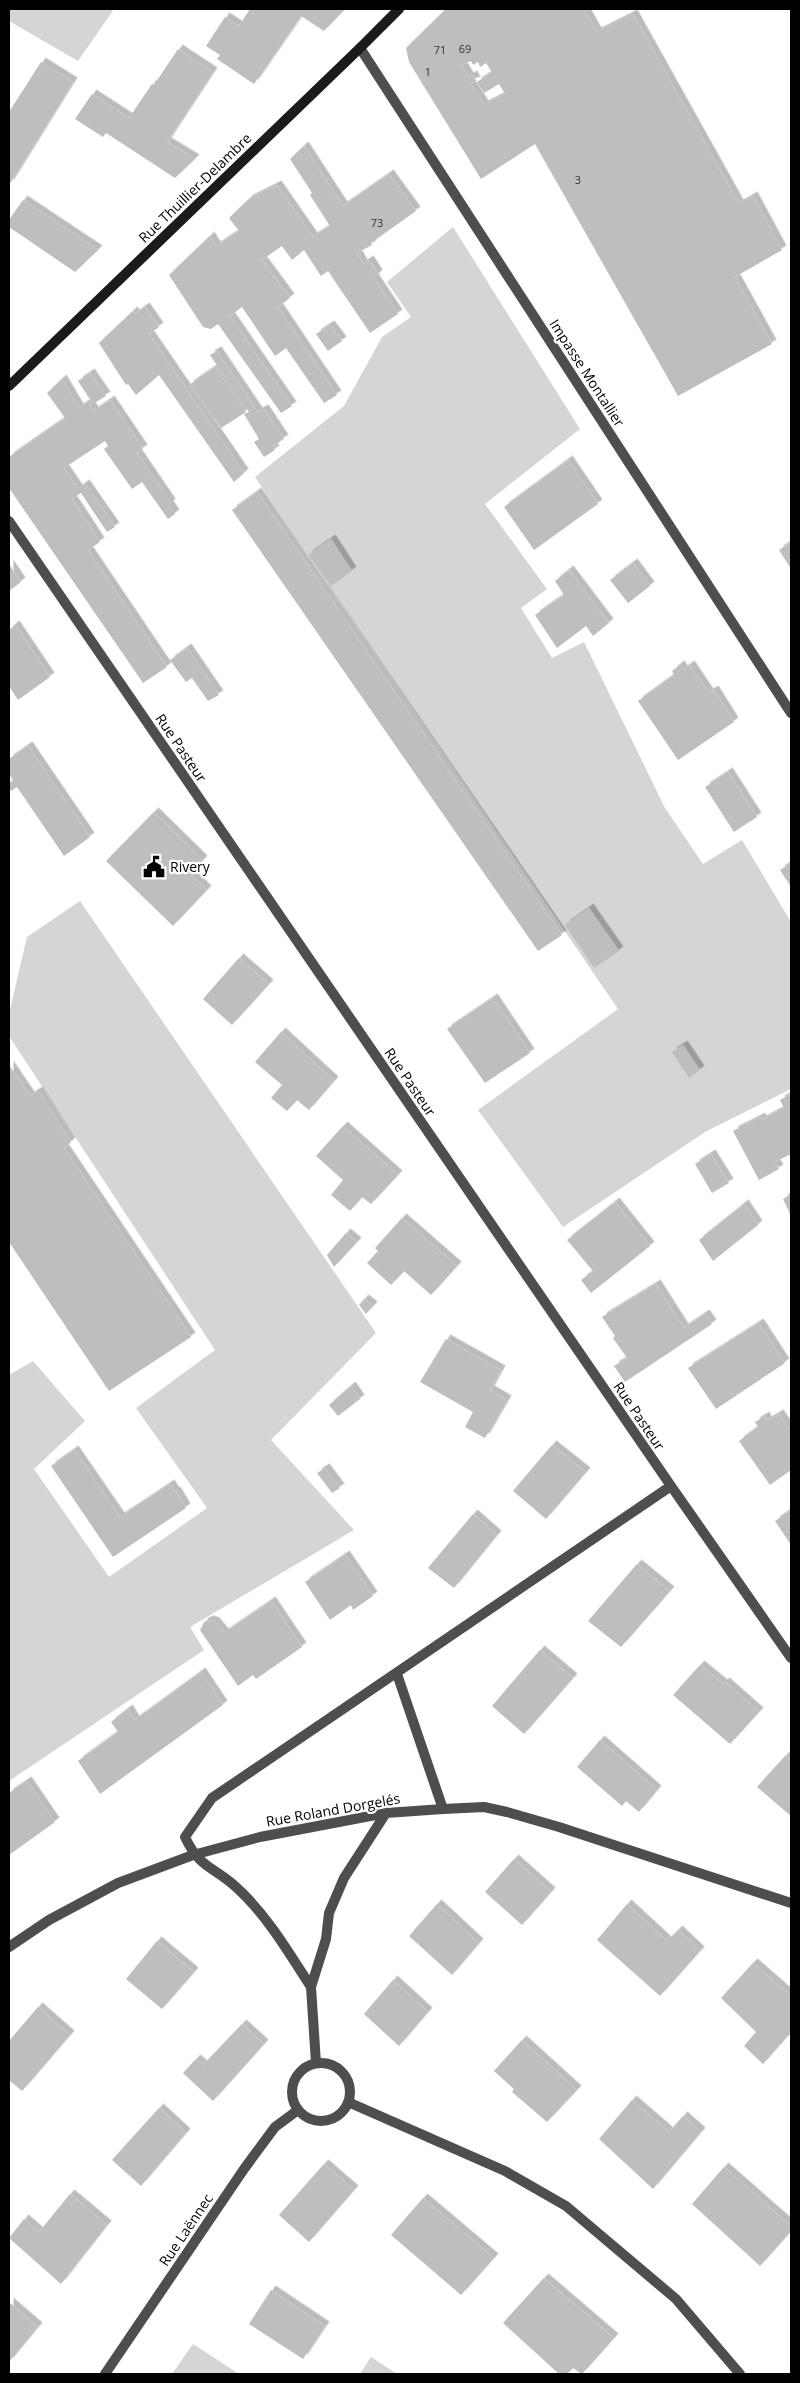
<svg xmlns="http://www.w3.org/2000/svg" width="800" height="2383" font-family="'Open Sans',sans-serif">
  <style>
    .green { fill: #d5d5d5 }
    .building { fill: #bebebe; fill-rule: evenodd; filter: url(#shadow) }
    .lines { fill: none; stroke-linecap: round; stroke-linejoin: round }
    .street { stroke: #4e4e4e; stroke-width: 10 }
    .secondary { stroke: #1b1b1b; stroke-width: 10 }
    .labels { text-anchor: middle; stroke-width: 4.5; stroke-linejoin: round; paint-order: stroke }
    .number-label { font-size: 11px; fill: #303030 }
    .street-label { font-size: 14px; fill: #000; stroke: #fff }
    .poi-label { font-size: 14px; fill: #000; stroke: #fff; text-anchor: start }
  </style>
  <defs>
    <filter id="shadow"><feDropShadow dx="4.5" dy="-4.5" stdDeviation="0" flood-color="#0004"/></filter>
  </defs>
  <rect width="100%" height="100%" fill="#fff"/>
  <path class="green" d="M 9,9 L 114,9 L 78,61 L 9,21 Z
    M 453,227 L 580,429 L 485,504 L 547,589 L 521,608 L 552,658 L 584,642 L 665,808 L 703,864 L 742,840 L 791,922 L 791,1089 L 705,1132 L 563,1227 L 478,1110 L 618,1009 L 255,477 L 344,406 L 382,337 L 411,317 L 387,282 Z
    M 80,901 L 376,1333 L 271,1440 L 354,1530 L 190,1627 L 204,1650 L 9,1781 L 9,1375 L 33,1361 L 85,1421 L 34,1469 L 109,1577 L 207,1508 L 136,1408 L 215,1350 L 9,1036 L 9,1014 L 27,937 Z
    M 193,2344 L 239,2374 L 172,2374 Z
    M 371,2357 L 397,2374 L 360,2374 Z"/>
  <path class="building" d="M 250,9 L 343,9 L 344,10 L 324,31 L 301,16 L 254,84 L 217,59 L 220,55 L 206,46 L 225,17 L 239,26 Z
    M 446,9 L 584,9 L 597,32 L 633,14 L 739,204 L 753,196 L 782,250 L 735,277 L 772,344 L 678,396 L 535,144 L 481,179 L 409,62 L 406,48 ZM 471,61 L 473,65 L 478,62 L 480,67 L 486,63 L 492,72 L 477,82 L 484,93 L 499,84 L 505,94 L 484,105 L 470,83 L 476,81 L 473,75 L 469,77 L 462,65 Z
    M 178,49 L 213,72 L 167,142 L 195,159 L 175,178 L 106,133 L 103,137 L 75,119 L 92,94 L 129,118 L 152,84 L 154,85 Z
    M 41,62 L 73,82 L 9,185 L 9,112 Z
    M 304,146 L 343,206 L 389,174 L 416,211 L 371,243 L 372,245 L 357,253 L 363,264 L 369,260 L 378,274 L 374,278 L 398,314 L 370,333 L 328,271 L 321,276 L 304,250 L 292,260 L 282,246 L 262,260 L 290,298 L 278,307 L 337,395 L 324,403 L 286,348 L 275,356 L 242,307 L 230,316 L 292,406 L 281,413 L 218,324 L 211,329 L 203,327 L 169,275 L 210,236 L 216,246 L 239,231 L 229,218 L 249,199 L 277,185 L 313,237 L 330,226 L 310,195 L 312,193 L 290,159 Z
    M 23,200 L 98,250 L 75,272 L 9,227 L 9,220 Z
    M 145,307 L 159,327 L 149,334 L 244,473 L 234,482 L 159,375 L 136,395 L 128,384 L 126,385 L 99,343 L 133,311 L 135,314 Z
    M 330,325 L 342,341 L 328,351 L 316,334 Z
    M 217,351 L 258,412 L 264,409 L 284,439 L 273,446 L 275,450 L 264,457 L 254,442 L 259,439 L 244,414 L 249,412 L 210,355 Z
    M 215,367 L 246,412 L 221,428 L 189,385 Z
    M 90,373 L 106,396 L 93,404 L 78,381 Z
    M 62,379 L 79,408 L 88,402 L 94,411 L 110,400 L 143,449 L 137,453 L 171,503 L 169,505 L 175,514 L 168,519 L 142,482 L 132,489 L 104,449 L 108,446 L 105,441 L 64,468 L 78,489 L 85,484 L 115,527 L 107,532 L 81,493 L 72,499 L 100,542 L 88,550 L 167,667 L 143,683 L 9,488 L 9,457 L 65,418 L 47,393 Z
    M 568,460 L 598,504 L 534,550 L 504,507 Z
    M 257,492 L 562,935 L 538,951 L 232,510 Z
    M 331,539 L 352,571 L 331,586 L 308,555 Z
    M 791,542 L 791,569 L 779,550 Z
    M 633,563 L 650,586 L 628,603 L 610,580 Z
    M 9,564 L 21,582 L 9,591 Z
    M 569,570 L 609,623 L 593,636 L 586,626 L 557,648 L 535,615 L 564,595 L 555,581 Z
    M 15,625 L 50,677 L 18,700 L 9,686 L 9,630 Z
    M 187,648 L 219,695 L 208,701 L 192,678 L 186,682 L 170,660 Z
    M 680,665 L 683,670 L 690,665 L 709,693 L 714,690 L 734,722 L 678,760 L 638,701 L 674,675 L 672,671 Z
    M 28,746 L 90,837 L 64,856 L 17,787 L 11,791 L 9,788 L 9,783 L 13,780 L 9,774 L 9,759 Z
    M 728,772 L 757,817 L 734,832 L 705,787 Z
    M 154,812 L 203,860 L 190,874 L 207,890 L 173,926 L 106,861 Z
    M 791,863 L 791,887 L 780,870 Z
    M 589,908 L 619,951 L 594,968 L 565,925 Z
    M 239,958 L 269,984 L 232,1025 L 203,999 Z
    M 493,998 L 530,1053 L 485,1083 L 447,1029 Z
    M 281,1032 L 334,1081 L 309,1110 L 297,1100 L 287,1111 L 271,1098 L 282,1085 L 255,1062 Z
    M 683,1045 L 700,1070 L 689,1078 L 672,1052 Z
    M 9,1065 L 30,1096 L 38,1091 L 71,1142 L 64,1148 L 191,1337 L 109,1391 L 9,1242 Z
    M 791,1094 L 791,1154 L 775,1162 L 779,1169 L 759,1180 L 733,1131 L 761,1117 L 762,1120 L 784,1108 L 780,1100 Z
    M 343,1126 L 398,1175 L 371,1204 L 362,1197 L 350,1211 L 331,1195 L 343,1180 L 316,1156 Z
    M 711,1154 L 729,1183 L 712,1193 L 695,1164 Z
    M 791,1194 L 791,1216 L 783,1199 Z
    M 615,1202 L 650,1246 L 591,1293 L 581,1280 L 593,1271 L 567,1240 Z
    M 744,1204 L 758,1225 L 713,1261 L 699,1240 Z
    M 402,1218 L 457,1266 L 431,1295 L 404,1271 L 391,1285 L 367,1263 L 378,1251 L 375,1248 Z
    M 346,1233 L 357,1242 L 334,1267 L 327,1255 Z
    M 656,1284 L 684,1328 L 705,1314 L 712,1324 L 625,1382 L 614,1366 L 627,1358 L 613,1338 L 615,1336 L 602,1317 Z
    M 364,1299 L 373,1306 L 366,1314 L 359,1305 Z
    M 759,1323 L 785,1363 L 716,1409 L 688,1368 Z
    M 446,1339 L 501,1370 L 490,1390 L 507,1400 L 485,1438 L 465,1427 L 473,1412 L 420,1382 Z
    M 351,1386 L 360,1399 L 338,1416 L 329,1405 Z
    M 779,1414 L 791,1432 L 791,1470 L 770,1485 L 739,1441 L 758,1427 L 755,1422 L 765,1416 L 767,1421 Z
    M 552,1445 L 586,1472 L 546,1519 L 513,1491 Z
    M 74,1450 L 120,1517 L 170,1484 L 175,1492 L 176,1491 L 186,1508 L 113,1557 L 51,1466 Z
    M 325,1468 L 340,1488 L 332,1493 L 317,1473 Z
    M 791,1510 L 791,1545 L 775,1521 Z
    M 473,1514 L 497,1535 L 454,1588 L 428,1568 Z
    M 345,1555 L 373,1596 L 353,1610 L 351,1605 L 330,1620 L 305,1582 Z
    M 637,1564 L 670,1591 L 621,1647 L 588,1621 Z
    M 271,1601 L 302,1647 L 256,1679 L 253,1675 L 238,1686 L 200,1630 L 204,1622 L 209,1620 L 215,1622 L 224,1633 Z
    M 540,1650 L 573,1678 L 524,1734 L 492,1706 Z
    M 700,1665 L 723,1684 L 725,1682 L 759,1712 L 730,1744 L 673,1695 Z
    M 201,1672 L 223,1705 L 100,1794 L 78,1761 L 118,1732 L 111,1722 L 128,1709 L 135,1720 Z
    M 600,1740 L 657,1790 L 639,1812 L 626,1801 L 622,1806 L 577,1767 Z
    M 785,1756 L 791,1761 L 791,1816 L 757,1787 Z
    M 27,1781 L 55,1822 L 9,1855 L 9,1793 Z
    M 514,1859 L 551,1892 L 522,1925 L 485,1892 Z
    M 437,1904 L 479,1943 L 452,1975 L 409,1936 Z
    M 627,1904 L 667,1941 L 678,1930 L 700,1951 L 660,1996 L 597,1940 Z
    M 157,1941 L 194,1972 L 162,2009 L 126,1979 Z
    M 753,1963 L 791,1996 L 791,2032 L 763,2064 L 744,2046 L 756,2032 L 721,1998 Z
    M 393,1980 L 428,2012 L 399,2046 L 364,2014 Z
    M 38,2007 L 70,2035 L 22,2091 L 9,2080 L 9,2041 Z
    M 242,2024 L 264,2044 L 213,2101 L 183,2073 L 196,2059 L 203,2065 Z
    M 522,2040 L 577,2090 L 547,2122 L 512,2092 L 514,2089 L 494,2071 Z
    M 632,2100 L 669,2132 L 683,2116 L 701,2132 L 653,2189 L 599,2139 Z
    M 159,2108 L 186,2133 L 141,2186 L 112,2160 Z
    M 324,2164 L 354,2190 L 309,2242 L 279,2215 Z
    M 724,2167 L 791,2226 L 791,2231 L 760,2266 L 692,2204 Z
    M 70,2194 L 107,2225 L 61,2284 L 9,2238 L 24,2219 L 39,2232 Z
    M 423,2198 L 494,2258 L 461,2295 L 391,2235 Z
    M 544,2278 L 614,2338 L 582,2374 L 573,2368 L 567,2374 L 559,2374 L 503,2323 Z
    M 271,2290 L 325,2326 L 303,2359 L 249,2324 Z
    M 9,2302 L 38,2327 L 9,2362 Z"/>
  <g class="lines">
    <path class="street" d="M 360,48 L 791,713
      M 9,521 L 671,1486 L 791,1658
      M 397,1674 L 443,1809
      M 9,1947 L 49,1920 L 118,1883 L 193,1855 L 260,1837 L 386,1813 L 443,1809 L 484,1807 L 507,1812 L 559,1827 L 791,1903
      M 311,1987 C 289,1953 267,1915 236,1887 C 213,1866 200,1869 185,1837 L 212,1798 L 671,1486
      M 316,2063 L 311,1987 L 326,1939 L 329,1913 L 344,1878 L 386,1813
      M292 2092a29 29 0 1 1 58 0a29 29 0 1 1-58 0Z
      M 348,2102 L 505,2171 L 566,2206 L 676,2299 L 740,2374
      M 105,2374 L 244,2169 L 275,2127 L 298,2110"/>
    <path class="secondary" d="M 9,386 L 360,48 L 399,9"/>
  </g>
  <defs>
    <g id="civic-bare" transform="scale(1.725)"><path d="M-.6-6.5H3V-4.5H.6V-3L4-1V1h2V6H-6V1h2V-1L-.6-3ZM-1.2 2.5V6h2.4V2.5Z" fill="#000" stroke="#fff" stroke-width="2.5" paint-order="stroke"/></g>
  </defs>
  <g fill-rule="evenodd">
    <use href="#civic-bare" x="154" y="867"/>
  </g>
  <g class="labels">
    <g class="number-label">
      <text x="465" y="53">69</text>
      <text x="440" y="54">71</text>
      <text x="428" y="76">1</text>
      <text x="578" y="184">3</text>
      <text x="377" y="227">73</text>
    </g>
    <g class="street-label">
      <text transform="translate(195 188) rotate(-44)" y="5">Rue Thuillier-Delambre</text>
      <text transform="translate(587 373) rotate(57)" y="5">Impasse Montallier</text>
      <text transform="translate(181 748) rotate(56)" y="5">Rue Pasteur</text>
      <text transform="translate(410 1082) rotate(56)" y="5">Rue Pasteur</text>
      <text transform="translate(639 1416) rotate(56)" y="5">Rue Pasteur</text>
      <text transform="translate(333 1810) rotate(-10)" y="5">Rue Roland Dorgelés</text>
      <text transform="translate(186 2230) rotate(-56)" y="5">Rue Laënnec</text>
    </g>
    <g class="poi-label">
      <text x="170" y="872">Rivery</text>
    </g>
  </g>
  <rect width="800" height="2383" fill="none" stroke="#000000" stroke-width="20"/>
</svg>
